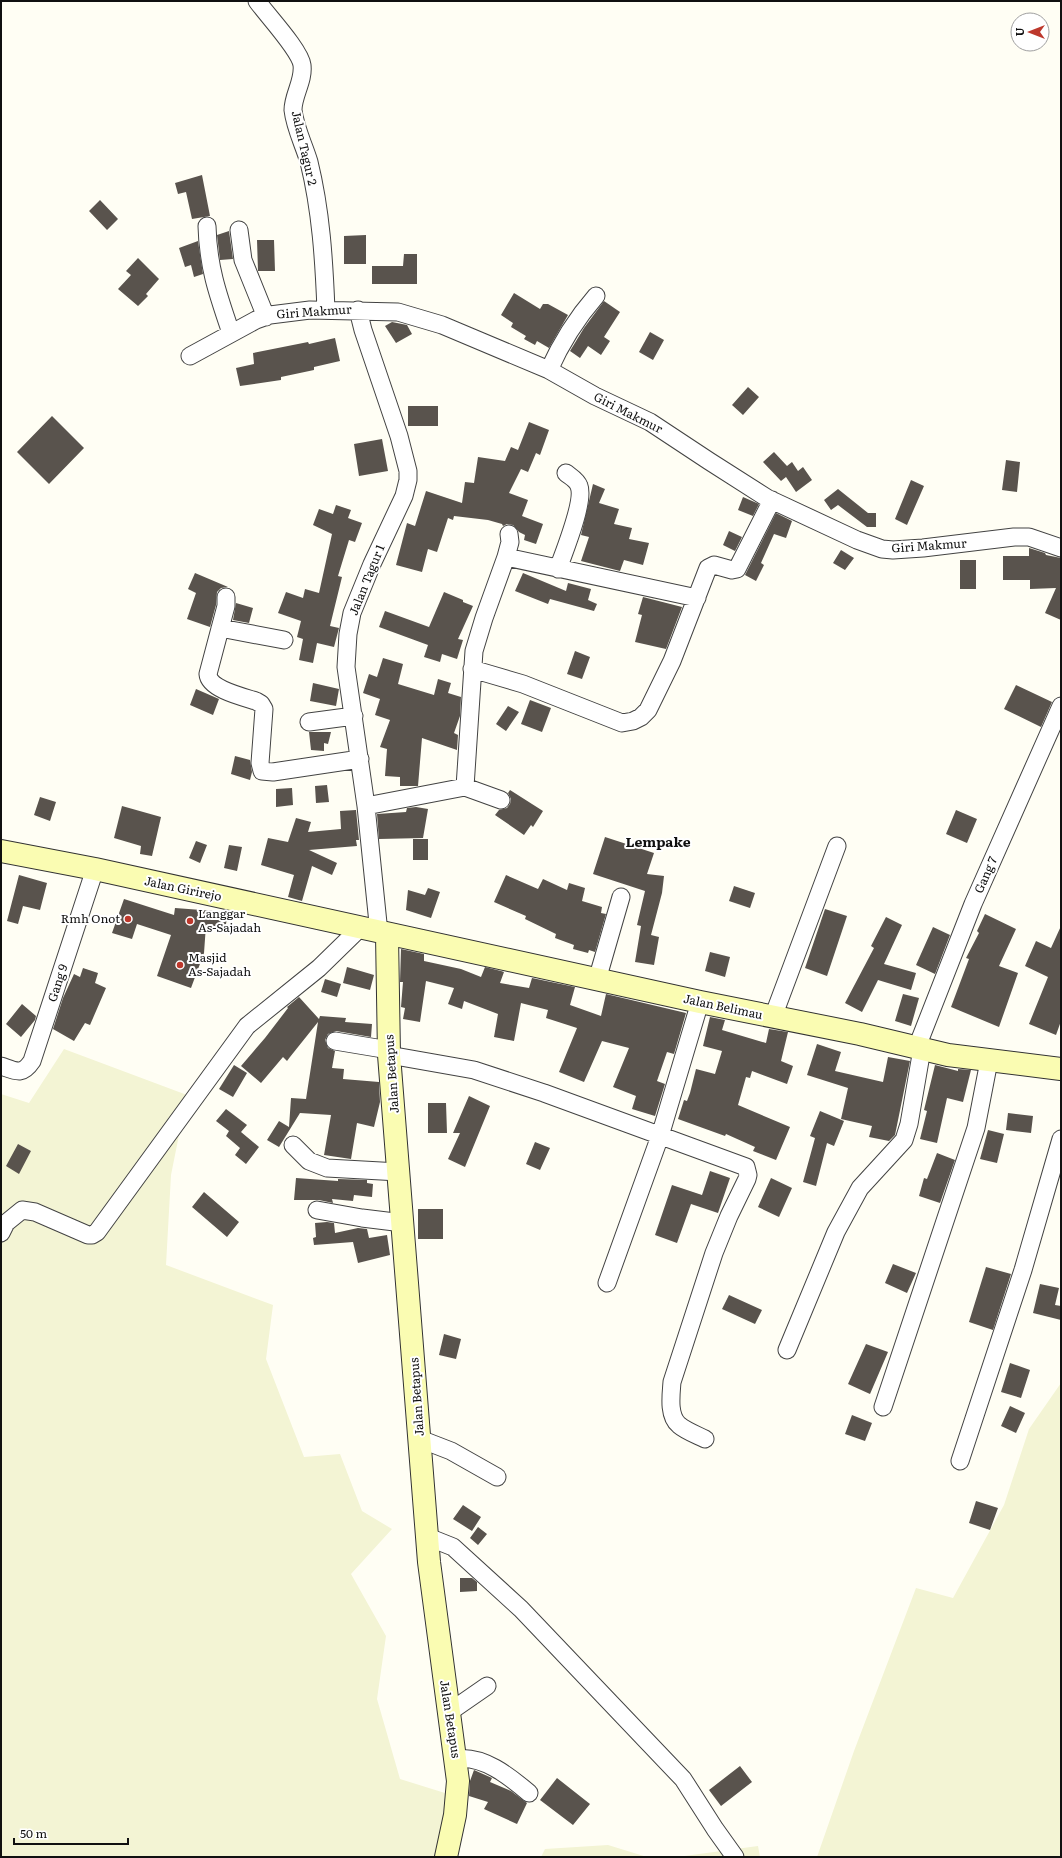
<svg xmlns="http://www.w3.org/2000/svg" width="1062" height="1858" font-family="Literata,serif">
  <style>
    .farmland { fill: #f3f4d4 }
    .building { fill: #59534d }
    .lines { fill: none; stroke-linecap: round; stroke-linejoin: round }
    .street-casing { stroke: #434343; stroke-width: 19 }
    .secondary-casing { stroke: #323232; stroke-width: 24 }
    .street { stroke: #fff; stroke-width: 17 }
    .secondary { stroke: #fafcb2; stroke-width: 22 }
    .poi-dot { fill: #bd382c; stroke: #fff; stroke-width: 1.5 }
    .labels { text-anchor: middle; stroke-width: 4; stroke-linejoin: round; paint-order: stroke }
    .street-label { font-size: 12px; fill: #101010; stroke: #fff }
    .poi-label { font-size: 12px; fill: #101010; stroke: #fff; text-anchor: start }
    .quarter-label { font-size: 14px; font-weight: bold; fill: #101010; stroke: #fff }
  </style>
  <rect width="100%" height="100%" fill="#fffef4"/>
  <path class="farmland" d="M 64,1049 L 187,1095 L 171,1175 L 166,1265 L 273,1305 L 266,1359 L 304,1457 L 340,1454 L 362,1511 L 392,1529 L 351,1574 L 386,1636 L 377,1699 L 400,1779 L 461,1798 L 453,1857 L 1,1857 L 1,1094 L 29,1103 Z
    M 1061,1383 L 1061,1857 L 817,1857 L 854,1751 L 916,1588 L 953,1598 L 1004,1505 L 1029,1429 Z
    M 608,1845 L 647,1857 L 541,1857 L 545,1849 Z
    M 758,1846 L 760,1857 L 677,1857 Z"/>
  <path class="building" d="M 202,175 L 210,216 L 192,219 L 186,192 L 178,194 L 175,183 Z
    M 100,200 L 118,219 L 107,230 L 89,211 Z
    M 229,231 L 233,259 L 220,260 L 217,235 Z
    M 366,235 L 366,264 L 344,264 L 344,236 Z
    M 257,240 L 274,240 L 275,271 L 258,271 Z
    M 198,241 L 203,274 L 194,277 L 191,265 L 185,267 L 179,248 Z
    M 404,254 L 417,254 L 417,284 L 372,284 L 372,266 L 403,266 Z
    M 138,258 L 159,279 L 146,294 L 148,296 L 138,306 L 118,289 L 131,275 L 126,271 Z
    M 514,293 L 540,309 L 543,304 L 548,304 L 568,315 L 549,348 L 537,341 L 535,345 L 524,339 L 526,336 L 511,327 L 513,323 L 501,315 Z
    M 604,301 L 620,312 L 604,337 L 610,341 L 601,355 L 588,346 L 580,358 L 570,351 L 584,328 Z
    M 392,322 L 407,325 L 412,334 L 396,343 L 385,326 Z
    M 650,332 L 664,340 L 653,360 L 639,352 Z
    M 335,338 L 340,361 L 314,367 L 314,370 L 281,377 L 281,380 L 240,386 L 236,368 L 254,364 L 253,353 L 308,342 L 309,344 Z
    M 748,387 L 759,397 L 743,415 L 732,405 Z
    M 408,406 L 438,406 L 438,426 L 408,426 Z
    M 52,416 L 84,448 L 49,484 L 17,452 Z
    M 529,422 L 549,430 L 540,455 L 536,453 L 528,472 L 521,469 L 509,493 L 528,500 L 522,516 L 543,524 L 536,544 L 524,540 L 525,535 L 519,532 L 513,525 L 507,524 L 503,526 L 502,524 L 488,520 L 454,516 L 453,520 L 448,518 L 437,552 L 428,549 L 422,572 L 396,565 L 407,523 L 415,526 L 426,491 L 462,503 L 465,482 L 474,483 L 478,457 L 505,461 L 511,447 L 518,450 Z
    M 382,439 L 388,471 L 359,476 L 354,444 Z
    M 774,452 L 787,466 L 792,462 L 798,471 L 803,467 L 812,480 L 796,492 L 786,477 L 781,481 L 763,462 Z
    M 1006,460 L 1020,462 L 1017,492 L 1002,490 Z
    M 911,480 L 924,486 L 907,525 L 895,519 Z
    M 593,484 L 605,489 L 599,503 L 619,509 L 614,524 L 632,528 L 629,539 L 649,543 L 643,565 L 624,560 L 620,571 L 581,561 L 589,537 L 581,535 Z
    M 838,489 L 868,513 L 876,513 L 876,527 L 867,527 L 838,505 L 831,510 L 824,500 Z
    M 743,497 L 759,504 L 753,516 L 738,510 Z
    M 336,505 L 351,510 L 348,518 L 362,523 L 355,542 L 349,540 L 338,576 L 342,577 L 330,626 L 339,628 L 334,647 L 317,643 L 313,663 L 299,660 L 303,639 L 297,637 L 301,621 L 278,613 L 286,592 L 303,598 L 305,589 L 319,593 L 332,534 L 313,525 L 319,509 L 333,514 Z
    M 776,513 L 792,521 L 786,538 L 774,534 L 761,563 L 764,565 L 756,581 L 745,575 Z
    M 729,531 L 742,537 L 735,551 L 723,545 Z
    M 1029,548 L 1045,553 L 1046,555 L 1061,558 L 1061,620 L 1045,613 L 1056,588 L 1030,589 L 1030,580 L 1003,580 L 1003,556 L 1029,556 Z
    M 841,550 L 854,558 L 845,570 L 833,563 Z
    M 960,560 L 976,560 L 976,589 L 960,589 Z
    M 195,573 L 228,587 L 221,588 L 217,592 L 216,605 L 210,627 L 187,619 L 196,593 L 188,589 Z
    M 523,573 L 566,591 L 568,583 L 591,589 L 588,600 L 597,604 L 594,611 L 550,599 L 548,604 L 515,591 Z
    M 444,592 L 463,600 L 463,602 L 473,606 L 458,639 L 463,640 L 457,659 L 442,654 L 440,662 L 424,657 L 428,645 L 379,627 L 385,611 L 429,627 Z
    M 643,597 L 682,607 L 666,649 L 635,642 L 642,615 L 638,614 Z
    M 236,603 L 253,608 L 249,623 L 233,620 Z
    M 575,651 L 590,657 L 582,679 L 567,674 Z
    M 383,658 L 403,664 L 398,684 L 434,695 L 438,679 L 451,683 L 448,693 L 461,697 L 460,716 L 454,733 L 458,735 L 457,750 L 422,738 L 418,786 L 400,786 L 400,777 L 385,776 L 387,749 L 380,747 L 390,720 L 375,715 L 380,699 L 363,693 L 369,674 L 377,677 Z
    M 313,683 L 339,689 L 336,706 L 310,701 Z
    M 1016,685 L 1052,702 L 1041,727 L 1004,709 Z
    M 196,689 L 219,699 L 213,715 L 190,705 Z
    M 530,700 L 551,708 L 542,732 L 521,724 Z
    M 508,706 L 519,712 L 506,731 L 496,724 Z
    M 309,732 L 331,732 L 328,744 L 324,743 L 324,751 L 311,750 Z
    M 235,756 L 250,760 L 252,772 L 250,780 L 231,774 Z
    M 327,785 L 329,802 L 316,803 L 315,786 Z
    M 292,788 L 293,805 L 276,807 L 276,789 Z
    M 510,790 L 543,811 L 533,827 L 531,825 L 524,835 L 495,815 L 499,810 L 507,808 L 510,804 L 511,799 L 508,793 Z
    M 40,797 L 56,802 L 50,821 L 34,815 Z
    M 122,806 L 161,817 L 152,856 L 140,854 L 141,846 L 114,838 Z
    M 416,807 L 428,809 L 423,838 L 379,839 L 377,814 L 406,812 L 407,808 Z
    M 356,810 L 359,840 L 356,840 L 357,846 L 309,850 L 337,863 L 332,875 L 312,866 L 302,901 L 288,897 L 294,875 L 261,865 L 268,838 L 288,842 L 296,818 L 311,822 L 308,832 L 341,829 L 340,811 Z
    M 956,810 L 977,819 L 967,843 L 946,834 Z
    M 605,837 L 654,853 L 647,874 L 664,876 L 662,893 L 651,935 L 659,937 L 654,965 L 635,962 L 641,926 L 637,925 L 645,891 L 593,874 Z
    M 413,839 L 428,839 L 428,860 L 413,860 Z
    M 196,841 L 207,845 L 200,863 L 189,858 Z
    M 229,845 L 242,847 L 237,871 L 224,868 Z
    M 19,875 L 47,883 L 40,910 L 23,906 L 18,924 L 7,921 Z
    M 506,875 L 538,889 L 543,879 L 567,890 L 569,883 L 585,888 L 582,901 L 602,907 L 601,913 L 606,914 L 595,952 L 589,950 L 588,953 L 573,949 L 574,945 L 555,938 L 556,934 L 525,919 L 526,916 L 494,902 Z
    M 734,886 L 755,893 L 750,908 L 729,901 Z
    M 428,888 L 440,892 L 431,918 L 406,910 L 408,890 L 425,895 Z
    M 124,899 L 174,915 L 175,908 L 228,912 L 225,930 L 206,925 L 204,953 L 191,988 L 157,976 L 171,935 L 137,924 L 132,939 L 112,933 Z
    M 825,909 L 847,916 L 827,976 L 805,968 Z
    M 985,914 L 1016,929 L 999,966 L 1018,973 L 999,1027 L 951,1007 L 969,959 L 966,958 L 979,933 L 977,931 Z
    M 886,917 L 902,925 L 884,964 L 916,973 L 911,990 L 878,980 L 862,1012 L 845,1003 L 874,948 L 871,946 Z
    M 1061,926 L 1061,1021 L 1056,1035 L 1029,1024 L 1048,977 L 1025,966 L 1036,941 L 1051,948 Z
    M 933,927 L 950,935 L 935,974 L 916,965 Z
    M 401,949 L 424,954 L 424,961 L 461,969 L 481,977 L 485,967 L 501,971 L 504,972 L 500,983 L 529,988 L 532,978 L 575,987 L 570,1005 L 601,1016 L 606,994 L 686,1013 L 674,1054 L 667,1052 L 657,1081 L 665,1084 L 655,1116 L 632,1109 L 636,1096 L 613,1087 L 629,1048 L 602,1041 L 584,1082 L 559,1072 L 577,1028 L 546,1018 L 548,1010 L 521,1003 L 514,1041 L 494,1037 L 498,1014 L 464,1001 L 462,1009 L 448,1004 L 454,988 L 426,981 L 420,1022 L 403,1019 L 405,1008 L 401,1007 L 403,982 L 400,982 Z
    M 710,952 L 730,957 L 725,977 L 705,971 Z
    M 347,967 L 374,975 L 370,990 L 343,983 Z
    M 83,968 L 98,973 L 95,983 L 106,988 L 90,1025 L 85,1023 L 74,1041 L 53,1029 L 63,998 L 74,974 L 80,977 Z
    M 325,979 L 341,984 L 337,997 L 321,992 Z
    M 903,994 L 919,998 L 911,1026 L 895,1021 Z
    M 299,997 L 319,1019 L 320,1016 L 346,1018 L 345,1022 L 372,1024 L 371,1037 L 336,1031 L 328,1034 L 325,1040 L 328,1048 L 335,1051 L 332,1068 L 344,1069 L 343,1079 L 379,1082 L 380,1102 L 374,1127 L 357,1123 L 351,1159 L 324,1155 L 331,1115 L 300,1113 L 279,1147 L 267,1140 L 279,1121 L 289,1127 L 291,1098 L 306,1099 L 318,1022 L 290,1057 L 287,1061 L 283,1057 L 261,1083 L 241,1066 L 265,1038 L 288,1008 L 287,1007 Z
    M 22,1004 L 36,1016 L 35,1020 L 21,1037 L 6,1024 Z
    M 710,1017 L 725,1020 L 722,1030 L 766,1043 L 769,1029 L 788,1032 L 781,1061 L 793,1066 L 787,1084 L 752,1071 L 750,1078 L 746,1077 L 738,1105 L 790,1127 L 776,1160 L 753,1151 L 755,1147 L 726,1134 L 725,1136 L 678,1119 L 684,1100 L 687,1101 L 690,1093 L 696,1069 L 715,1074 L 722,1051 L 703,1046 Z
    M 817,1044 L 841,1052 L 835,1071 L 883,1082 L 888,1057 L 910,1061 L 895,1135 L 889,1141 L 869,1137 L 872,1126 L 841,1119 L 848,1088 L 807,1075 Z
    M 234,1065 L 247,1073 L 233,1097 L 219,1089 Z
    M 935,1065 L 958,1071 L 958,1069 L 971,1070 L 963,1102 L 947,1098 L 937,1143 L 920,1139 L 927,1111 L 924,1110 Z
    M 469,1096 L 490,1106 L 465,1167 L 448,1159 L 460,1133 L 453,1133 Z
    M 428,1103 L 446,1103 L 447,1133 L 428,1133 Z
    M 226,1109 L 247,1125 L 241,1132 L 259,1147 L 246,1164 L 235,1155 L 240,1148 L 226,1136 L 229,1131 L 216,1121 Z
    M 820,1111 L 844,1121 L 834,1146 L 827,1143 L 816,1186 L 803,1182 L 815,1138 L 810,1136 Z
    M 1008,1113 L 1033,1116 L 1031,1133 L 1006,1130 Z
    M 988,1130 L 1004,1134 L 997,1163 L 980,1159 Z
    M 535,1142 L 550,1148 L 540,1170 L 526,1164 Z
    M 18,1144 L 31,1151 L 19,1174 L 6,1166 Z
    M 937,1153 L 955,1160 L 940,1203 L 919,1196 L 924,1178 L 927,1179 Z
    M 710,1171 L 730,1178 L 718,1213 L 691,1204 L 677,1243 L 655,1235 L 672,1185 L 702,1195 Z
    M 296,1178 L 338,1181 L 338,1179 L 367,1180 L 367,1183 L 373,1184 L 372,1197 L 354,1195 L 353,1201 L 332,1199 L 333,1203 L 319,1200 L 294,1200 Z
    M 771,1178 L 792,1188 L 779,1217 L 758,1207 Z
    M 204,1192 L 239,1222 L 227,1237 L 192,1207 Z
    M 418,1209 L 443,1209 L 443,1239 L 418,1239 Z
    M 327,1222 L 334,1223 L 335,1233 L 358,1228 L 367,1229 L 369,1238 L 387,1235 L 390,1255 L 358,1263 L 353,1242 L 314,1245 L 313,1238 L 316,1237 L 315,1223 Z
    M 893,1264 L 916,1273 L 907,1293 L 885,1283 Z
    M 986,1267 L 1011,1274 L 993,1330 L 969,1322 Z
    M 1040,1284 L 1059,1288 L 1055,1305 L 1061,1306 L 1061,1320 L 1033,1313 Z
    M 729,1295 L 762,1310 L 755,1324 L 722,1309 Z
    M 444,1334 L 461,1339 L 456,1359 L 439,1355 Z
    M 866,1344 L 888,1352 L 870,1394 L 848,1384 Z
    M 1010,1363 L 1030,1370 L 1021,1398 L 1001,1392 Z
    M 1010,1406 L 1025,1413 L 1016,1433 L 1001,1426 Z
    M 852,1415 L 872,1423 L 865,1441 L 845,1434 Z
    M 976,1501 L 998,1508 L 990,1530 L 969,1523 Z
    M 463,1505 L 481,1517 L 472,1531 L 453,1519 Z
    M 478,1527 L 487,1534 L 478,1545 L 470,1538 Z
    M 460,1578 L 472,1578 L 477,1582 L 477,1591 L 460,1592 Z
    M 740,1766 L 752,1782 L 721,1806 L 709,1790 Z
    M 474,1770 L 492,1778 L 490,1782 L 511,1791 L 527,1803 L 517,1824 L 484,1809 L 488,1802 L 469,1796 L 470,1781 Z
    M 557,1778 L 590,1804 L 573,1825 L 540,1800 Z"/>
  <g class="lines">
    <g class="street-casing">
      <path id="street" d="M 257,1 C 267,15 300,50 302,65 C 304,81 293,95 293,110 C 295,128 304,145 309,162 C 321,211 324,260 326,310
        M 207,226 C 208,267 218,295 231,333
        M 239,230 L 243,260 L 266,317
        M 358,310 L 363,330 L 399,436 L 408,471 L 408,480 L 404,496 L 372,564 L 352,613 L 348,634 L 346,667 L 366,806 L 379,933
        M 190,356 L 256,320 L 270,315 L 310,310 L 398,312 L 442,325 L 549,370 L 595,396 L 650,422 L 709,461 L 767,498 L 857,540 L 882,549 L 893,550 L 923,548 L 1014,537 L 1029,537 L 1061,548
        M 549,370 C 561,343 576,319 596,296
        M 506,557 L 510,542 L 509,534
        M 558,569 C 564,552 585,501 579,486 C 577,480 571,477 566,473
        M 226,597 L 226,606 L 208,674 C 209,689 243,697 256,701 L 261,704 L 264,709 L 260,763 L 262,771 L 273,772 L 360,759
        M 220,628 L 284,640
        M 472,669 L 523,684 L 622,723 L 633,721 L 641,717 L 648,710 L 672,661 L 708,568 L 714,565 L 732,570 L 737,569 L 772,500
        M 309,722 L 354,716
        M 465,787 L 474,651 L 484,618 L 506,557 L 697,598
        M 366,806 L 465,787 L 501,800
        M 597,980 L 621,897
        M 773,1017 L 837,846
        M 335,1041 L 389,1050
        M 917,1047 L 973,904 L 1061,706
        M 389,1055 L 474,1070 L 544,1093 L 746,1167 L 748,1175 L 747,1179 L 729,1216 L 714,1253 L 672,1382 C 671,1395 668,1416 679,1425 C 686,1431 697,1435 705,1439
        M 1,1066 C 16,1071 22,1076 32,1061 L 95,869
        M 293,1145 L 309,1161 L 327,1168 L 399,1172
        M 317,1210 L 362,1218 L 403,1223
        M 1,1233 L 6,1223 L 22,1210 L 35,1212 L 88,1235 L 92,1235 L 97,1232 L 247,1026 L 319,968 L 360,928
        M 607,1283 L 660,1136 L 700,1002
        M 787,1350 L 836,1232 L 860,1188 L 904,1140 L 909,1124 L 922,1049
        M 883,1407 L 976,1128 L 989,1061
        M 420,1439 L 451,1451 L 497,1477
        M 960,1461 L 1023,1270 L 1061,1139
        M 428,1537 L 453,1547 L 521,1609 L 683,1779 L 715,1829 L 735,1857
        M 448,1713 L 487,1686
        M 456,1759 C 483,1755 509,1776 529,1793"/>
    </g>
    <g class="secondary-casing">
      <path id="secondary" d="M 1,851 L 95,869 L 700,1002 L 860,1034 L 948,1055 L 1061,1069
        M 387,935 L 389,1055 L 429,1562 L 458,1781 L 455,1815 L 446,1857"/>
    </g>
    <use href="#street" class="street"/>
    <use href="#secondary" class="secondary"/>
  </g>
  <g class="poi-dot">
    <circle cx="128" cy="919" r="4"/>
    <circle cx="190" cy="921" r="4"/>
    <circle cx="180" cy="965" r="4"/>
  </g>
  <g class="labels">
    <g class="street-label">
      <text transform="translate(304 148) rotate(77)" y="4">Jalan Tagur 2</text>
      <text transform="translate(314 312) rotate(-4)" y="4">Giri Makmur</text>
      <text transform="translate(628 413) rotate(27)" y="4">Giri Makmur</text>
      <text transform="translate(929 546) rotate(-4)" y="4">Giri Makmur</text>
      <text transform="translate(367 580) rotate(-68)" y="4">Jalan Tagur 1</text>
      <text transform="translate(986 875) rotate(-66)" y="4">Gang 7</text>
      <text transform="translate(183 889) rotate(12)" y="4">Jalan Girirejo</text>
      <text transform="translate(58 983) rotate(-72)" y="4">Gang 9</text>
      <text transform="translate(723 1007) rotate(12)" y="4">Jalan Belimau</text>
      <text transform="translate(392 1074) rotate(-94)" y="4">Jalan Betapus</text>
      <text transform="translate(417 1397) rotate(-94)" y="4">Jalan Betapus</text>
      <text transform="translate(450 1719) rotate(81)" y="4">Jalan Betapus</text>
    </g>
    <g class="poi-label">
      <text x="198" y="918">Langgar<tspan x="198" dy="14">As-Sajadah</tspan></text>
      <text x="120" y="923" text-anchor="end">Rmh Onot</text>
      <text x="188" y="962">Masjid<tspan x="188" dy="14">As-Sajadah</tspan></text>
    </g>
    <g class="quarter-label">
      <text x="658" y="847">Lempake</text>
    </g>
  </g>
  <rect width="1062" height="1858" fill="none" stroke="#101010" stroke-width="4"/>
  <g transform="translate(1030 32) rotate(270)"><circle r="19" fill="#ffffff" stroke="#9f9f9f"/>
  <path d="M0-3L7 15L0 10L-7 15Z" fill="#bd382c"/>
  <text y="-6" font-size="11" font-weight="bold" text-anchor="middle" fill="#101010">U</text>
  </g>
  <path d="M14 1838v6h114v-6" fill="none" stroke="#101010" stroke-width="2"/>
  <text x="20" y="1838" font-size="12" fill="#101010" stroke="#ffffff" stroke-width="3" paint-order="stroke">50 m</text>
</svg>
